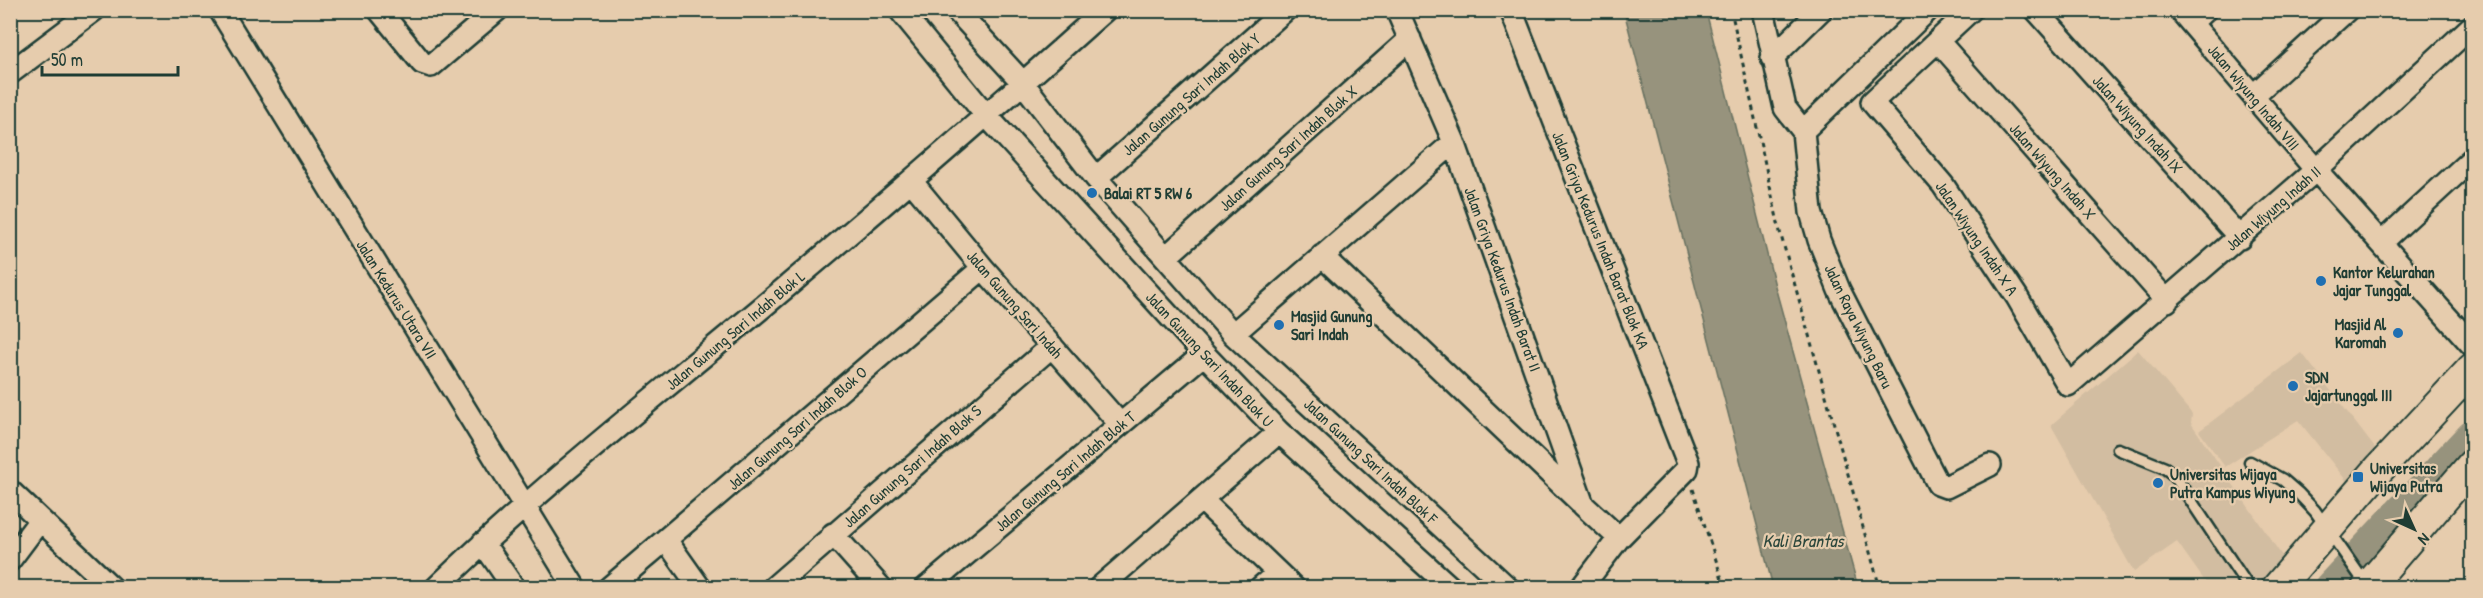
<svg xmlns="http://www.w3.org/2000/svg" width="2483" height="598" font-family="'Patrick Hand',sans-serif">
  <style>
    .built { fill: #d2bda1 }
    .water { fill: #97937d; stroke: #677160; stroke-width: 1.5 }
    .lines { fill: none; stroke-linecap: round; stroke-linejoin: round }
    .river { stroke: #97937d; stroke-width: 33 }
    .lane-casing { stroke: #1f3d34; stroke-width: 15 }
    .street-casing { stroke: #1f3d34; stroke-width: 26 }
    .secondary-casing { stroke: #1f3d34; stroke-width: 34 }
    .path { stroke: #1f3d34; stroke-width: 3; stroke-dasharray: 4.5 4.5; stroke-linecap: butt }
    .lane { stroke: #e6ccad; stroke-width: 10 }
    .street { stroke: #e6ccad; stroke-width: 21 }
    .secondary { stroke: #e6ccad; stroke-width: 30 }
    .poi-dot { fill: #1f6fb2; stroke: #e6ccad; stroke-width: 2 }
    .labels { text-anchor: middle; stroke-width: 4.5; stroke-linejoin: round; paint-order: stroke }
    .street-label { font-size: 16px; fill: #1f3d34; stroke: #e6ccad }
    .poi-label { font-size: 16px; font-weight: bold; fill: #1f3d34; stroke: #e6ccad; text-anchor: start }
    .water-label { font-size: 18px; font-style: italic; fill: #2b463b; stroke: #e6ccad }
  </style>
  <rect width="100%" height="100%" fill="#e6ccad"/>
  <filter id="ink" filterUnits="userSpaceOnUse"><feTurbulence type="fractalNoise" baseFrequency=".0167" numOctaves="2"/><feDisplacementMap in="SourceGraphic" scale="12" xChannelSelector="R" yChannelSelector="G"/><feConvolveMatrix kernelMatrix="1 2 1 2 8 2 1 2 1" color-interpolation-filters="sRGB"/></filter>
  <g filter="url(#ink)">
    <path class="built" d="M 2138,350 L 2192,414 L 2191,423 L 2291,569 L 2261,587 L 2209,587 L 2177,542 L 2134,572 L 2051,425 Z
      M 2302,353 L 2381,456 L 2349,484 L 2298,420 L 2225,467 L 2199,431 Z"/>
    <path class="water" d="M 1624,11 L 1706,11 L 1776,290 L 1858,587 L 1773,587 Z"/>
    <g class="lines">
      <path class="river" d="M 2330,588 L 2472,436"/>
      <g class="lane-casing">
        <path id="lane" d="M 2118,449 L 2165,468 L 2174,475 L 2249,588
          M 2250,462 L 2283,480 L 2298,493 L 2315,511 L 2367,586"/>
      </g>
      <g class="street-casing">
        <path id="street" d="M 220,10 L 575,588
          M 379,10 L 422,63 L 431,66 L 497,10
          M 900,10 L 985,114 L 1204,354 L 1279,432 L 1451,588
          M 956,10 L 1023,83 L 1096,178 L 1233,334 L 1508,588
          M 1397,10 L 1454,142 L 1583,505 L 1619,538
          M 1511,10 L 1688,463 L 1687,469 L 1619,538 L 1581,588
          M 1763,10 L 1785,108 L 1803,131
          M 1928,10 L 1803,131 L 1811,212 L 1819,240 L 1839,290 L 1938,484 L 1946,487 L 1990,465
          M 1971,10 L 1872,102 L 1943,185 L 2017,297 L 2068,385 L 2316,170 L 2472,26
          M 2036,10 L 2240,238
          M 2180,10 L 2316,170 L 2472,345
          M 2191,23 L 2205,10
          M 1938,41 L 2167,301
          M 1772,58 L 1821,10
          M 10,73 L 94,10
          M 2254,95 L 2347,10
          M 1096,178 L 1285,10
          M 912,182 L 983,268 L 1120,424
          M 2381,243 L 2472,159
          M 1322,256 L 1580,502
          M 1166,257 L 1410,39
          M 1233,334 L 1454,142
          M 10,491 L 112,588
          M 1202,500 L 1294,588
          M 833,534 L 881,588
          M 666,540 L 700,588
          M 483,543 L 514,588
          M 10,560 L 40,520
          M 436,588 C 538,489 650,401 759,310 C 876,212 991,112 1105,10
          M 609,588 L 983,268
          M 773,588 L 1052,346
          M 926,588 L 1204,354
          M 1099,588 L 1279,432
          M 1260,588 L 1277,573"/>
      </g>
      <g class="secondary-casing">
        <path id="secondary" d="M 2277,588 L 2379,469 L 2472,369
          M 2367,588 L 2472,465"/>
      </g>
      <path class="path" d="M 1731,10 L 1780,232 L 1880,588
        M 1693,489 L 1725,588"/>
      <use href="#lane" class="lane"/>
      <use href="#street" class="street"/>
      <use href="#secondary" class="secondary"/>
    </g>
  </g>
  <g class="poi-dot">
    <circle cx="1092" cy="193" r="6"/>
    <circle cx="2321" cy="281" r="6"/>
    <circle cx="1279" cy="325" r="6"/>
    <circle cx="2398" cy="333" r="6"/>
    <circle cx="2293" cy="386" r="6"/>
    <rect x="2352" y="471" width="12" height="12" rx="3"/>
    <circle cx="2158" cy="483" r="6"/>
  </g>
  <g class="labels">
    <g class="street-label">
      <text transform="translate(1191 94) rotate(-41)" y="6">Jalan Gunung Sari Indah Blok Y</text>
      <text transform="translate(2254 97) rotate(50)" y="6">Jalan Wiyung Indah VIII</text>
      <text transform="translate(2138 124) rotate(48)" y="6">Jalan Wiyung Indah IX</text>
      <text transform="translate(1288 148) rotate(-42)" y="6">Jalan Gunung Sari Indah Blok X</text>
      <text transform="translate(2053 171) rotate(49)" y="6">Jalan Wiyung Indah X</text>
      <text transform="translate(2273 208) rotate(-41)" y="6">Jalan Wiyung Indah II</text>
      <text transform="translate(1977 238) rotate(56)" y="6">Jalan Wiyung Indah X A</text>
      <text transform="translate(1601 240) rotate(68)" y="6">Jalan Griya Kedurus Indah Barat Blok KA</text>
      <text transform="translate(1503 279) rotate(70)" y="6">Jalan Griya Kedurus Indah Barat II</text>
      <text transform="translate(397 299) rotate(58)" y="6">Jalan Kedurus Utara VII</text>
      <text transform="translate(1015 304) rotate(49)" y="6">Jalan Gunung Sari Indah</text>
      <text transform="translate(1859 326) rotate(64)" y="6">Jalan Raya Wiyung Baru</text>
      <text transform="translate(735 330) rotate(-40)" y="6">Jalan Gunung Sari Indah Blok L</text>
      <text transform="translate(1210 359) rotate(47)" y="6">Jalan Gunung Sari Indah Blok U</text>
      <text transform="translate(797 428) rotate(-41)" y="6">Jalan Gunung Sari Indah Blok O</text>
      <text transform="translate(1371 461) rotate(43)" y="6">Jalan Gunung Sari Indah Blok F</text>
      <text transform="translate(912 466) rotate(-41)" y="6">Jalan Gunung Sari Indah Blok S</text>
      <text transform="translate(1065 471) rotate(-40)" y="6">Jalan Gunung Sari Indah Blok T</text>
    </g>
    <g class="poi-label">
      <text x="1104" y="199">Balai RT 5 RW 6</text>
      <text x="2333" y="278">Kantor Kelurahan<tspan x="2333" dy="18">Jajar Tunggal</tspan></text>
      <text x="1291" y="322">Masjid Gunung<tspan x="1291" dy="18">Sari Indah</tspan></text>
      <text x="2386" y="330" text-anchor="end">Masjid Al<tspan x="2386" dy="18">Karomah</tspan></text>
      <text x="2305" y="383">SDN<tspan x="2305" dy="18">Jajartunggal III</tspan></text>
      <text x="2370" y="474">Universitas<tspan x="2370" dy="18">Wijaya Putra</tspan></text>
      <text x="2170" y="480">Universitas Wijaya<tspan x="2170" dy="18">Putra Kampus Wiyung</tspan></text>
    </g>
    <g class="water-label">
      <text x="1803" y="547">Kali Brantas</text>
    </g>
  </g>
  <rect width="2483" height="598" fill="none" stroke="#e6ccad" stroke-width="36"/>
  <rect x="18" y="18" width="2447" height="562" fill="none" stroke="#1f3d34" stroke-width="2" filter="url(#ink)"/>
  <g transform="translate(2414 529) rotate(135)" stroke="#e6ccad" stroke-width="4.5" paint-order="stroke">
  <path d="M0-4.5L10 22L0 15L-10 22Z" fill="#1f3d34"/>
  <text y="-9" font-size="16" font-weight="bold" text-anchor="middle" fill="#1f3d34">N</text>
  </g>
  <path d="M42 66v9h136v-9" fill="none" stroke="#1f3d34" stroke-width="3"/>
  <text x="51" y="66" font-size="18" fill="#1f3d34" stroke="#e6ccad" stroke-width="4.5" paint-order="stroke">50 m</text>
</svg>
